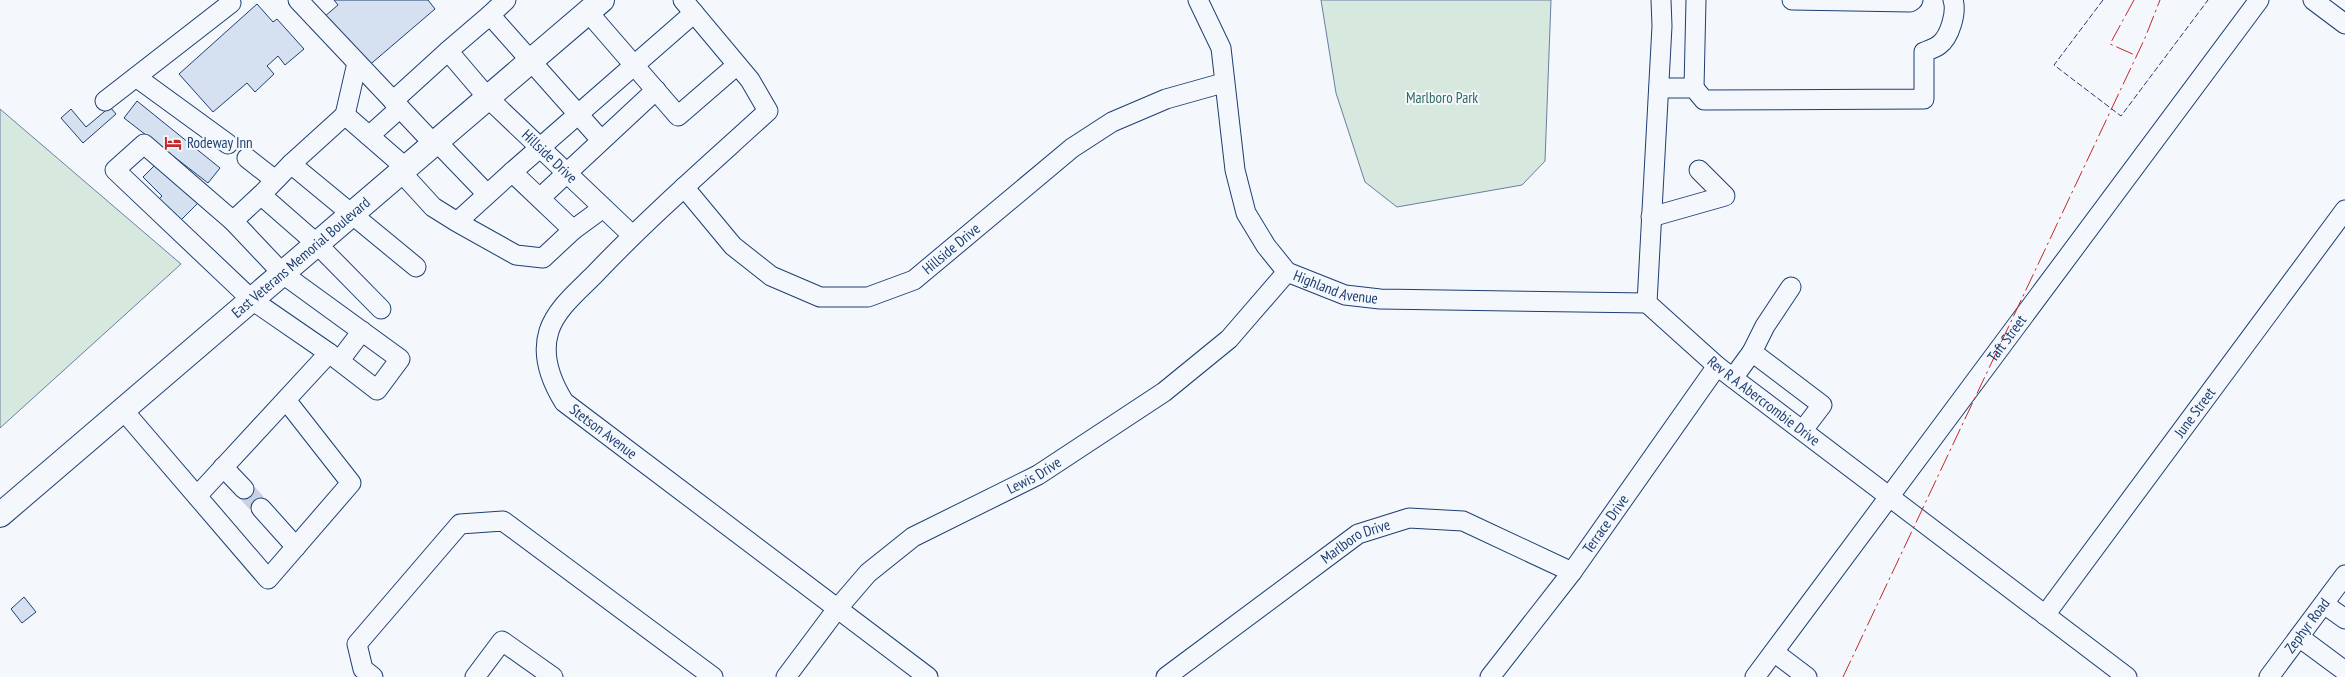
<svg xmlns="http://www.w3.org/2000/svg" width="2345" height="677" font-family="'PT Sans Narrow',sans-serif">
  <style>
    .green { fill: #d7e8df; stroke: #687fa3 }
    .building { fill: #d5e0f0; stroke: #1d3f73 }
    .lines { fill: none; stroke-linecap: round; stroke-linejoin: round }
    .minor-tunnel { stroke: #c9d2e0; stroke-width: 19; stroke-dasharray: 19 9; stroke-linecap: butt }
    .minor-casing { stroke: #1d3f73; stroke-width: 21 }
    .major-casing { stroke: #1d3f73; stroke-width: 26 }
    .minor { stroke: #f4f7fb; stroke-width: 19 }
    .major { stroke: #f4f7fb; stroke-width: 24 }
    .fence { stroke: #1d3f73; stroke-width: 1; stroke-dasharray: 6 2.5; stroke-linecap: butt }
    .power { stroke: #c62828; stroke-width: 1; stroke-dasharray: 18 4 2.5 4; stroke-linecap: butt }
    .labels { text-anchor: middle; stroke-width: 4; stroke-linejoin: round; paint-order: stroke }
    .park-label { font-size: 15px; fill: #2c6c60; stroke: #f4f7fb }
    .poi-label { font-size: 15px; fill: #1d3f73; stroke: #f4f7fb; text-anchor: start }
    .street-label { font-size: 15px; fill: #1d3f73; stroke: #f4f7fb }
  </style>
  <rect width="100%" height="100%" fill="#f4f7fb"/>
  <path class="green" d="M 1321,0 L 1551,0 L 1545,161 L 1522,185 L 1397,207 L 1365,182 L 1336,93 Z
    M 0,109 L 181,264 L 0,428 Z"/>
  <path class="building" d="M 334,0 L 428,0 L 435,9 L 366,68 L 324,17 L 338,5 Z
    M 257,4 L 273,22 L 277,19 L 304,49 L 285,65 L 278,56 L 267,66 L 274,74 L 255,92 L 247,83 L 213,112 L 179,74 Z
    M 137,101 L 220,168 L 208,183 L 124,118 Z
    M 110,107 L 116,114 L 83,143 L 61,118 L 71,109 L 86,127 Z
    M 159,161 L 202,199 L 180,221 L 159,199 L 162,196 L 143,177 Z
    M 24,597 L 36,612 L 22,623 L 11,609 Z"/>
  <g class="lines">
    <path class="minor-tunnel" d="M 244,489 L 261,508"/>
    <g class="minor-casing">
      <g id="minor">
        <path d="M 298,0 L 434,144"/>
        <path id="s1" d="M 683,0 L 750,80 L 768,111 C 709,165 649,217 594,275 C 578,291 556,309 549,331 C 541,356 551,381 564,402 L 928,677"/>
        <path id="s2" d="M 1198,0 L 1221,48 L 1235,170 L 1246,213 L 1266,246 L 1287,272 L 1345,295 L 1380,299 L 1647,303"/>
        <path id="s3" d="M 1661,0 L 1662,26 L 1647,303 L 1717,366 L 2127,677"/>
        <path d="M 1792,0 L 1910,2 L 1913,0"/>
        <path d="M 2313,0 L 2345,24"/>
        <path d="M 588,12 L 678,116 L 737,65"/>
        <path d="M 490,15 L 506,0"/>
        <path d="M 136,77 L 228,144"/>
        <path d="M 1659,88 L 1694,88 L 1704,100 L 1924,99 L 1924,52 C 1929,50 1935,48 1939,45 C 1950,37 1957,12 1953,0"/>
        <path d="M 1694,88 L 1696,0"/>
        <path d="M 105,101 L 231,3"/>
        <path d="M 393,101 L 448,51"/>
        <path d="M 345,115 L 357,63"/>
        <path d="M 369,136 L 400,108"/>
        <path id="s4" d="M 601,140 L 490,15 L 448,51 L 488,98 L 632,235"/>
        <path d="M 437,142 L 487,194"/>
        <path d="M 144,144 L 233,221 L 283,274 L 400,359 L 377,390 L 329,353 L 252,300 L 115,170 Z"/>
        <path d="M 247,158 L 275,180"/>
        <path d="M 291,164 L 345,115 L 406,168"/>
        <path d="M 401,172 L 433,207 L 457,222 L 512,172 L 573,230 L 543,258 L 516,255 L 457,222"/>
        <path d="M 512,172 L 694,13"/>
        <path id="s5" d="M 684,187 L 733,246 L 771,276 L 820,297 L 868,297 L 914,280 L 1072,148 L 1112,122 L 1166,99 L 1223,83"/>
        <path d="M 540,198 L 656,90"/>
        <path d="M 1651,217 L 1725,196 L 1699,170"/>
        <path d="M 233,221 L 261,195"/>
        <path d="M 573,230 L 603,208"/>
        <path d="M 381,309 L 317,244 L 261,195 L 291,164 L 416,267"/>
        <path d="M 1752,352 L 1765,326 L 1791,287"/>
        <path d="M 340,360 L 362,331"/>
        <path d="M 1733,378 L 1752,352 L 1822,405 L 1803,430"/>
        <path d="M 123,410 L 268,579 L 351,483 L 286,400"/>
        <path d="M 223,467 L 244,489"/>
        <path d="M 197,496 L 329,353"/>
        <path d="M 261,508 L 296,547"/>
        <path d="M 2324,604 L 2345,619"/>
        <path id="s6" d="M 2045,615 L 2345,210"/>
        <path d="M 2299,637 L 2345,671"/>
        <path d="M 1774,652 L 1807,677"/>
        <path d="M 373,677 L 363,669 L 357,644 L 460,524 L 503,521 L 713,677"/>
        <path d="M 475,677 L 502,641 L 553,677"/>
        <path id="s7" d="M 786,677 L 837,609 L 868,573 L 913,537 L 1038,475 L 1164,392 L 1229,339 L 1287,272"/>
        <path id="s8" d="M 1166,677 L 1358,534 L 1409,518 L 1463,521 L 1572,572"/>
        <path id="s9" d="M 1490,677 L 1572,572 L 1717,366"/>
        <path id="s10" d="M 1755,677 L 2259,0"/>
        <path id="s11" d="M 2269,677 L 2345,575"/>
      </g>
    </g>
    <g class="major-casing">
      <g id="major">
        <path id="s12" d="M 0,515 L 602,0"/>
      </g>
    </g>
    <use href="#minor" class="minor"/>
    <use href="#major" class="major"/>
    <path class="fence" d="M 2103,0 L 2054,65 L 2121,116 L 2208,0"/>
    <path class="power" d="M 2134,0 L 2110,44 L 2137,56
      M 1843,677 L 2145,38 L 2160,0"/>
  </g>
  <defs>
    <g id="hotel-bare" transform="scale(1.35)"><path d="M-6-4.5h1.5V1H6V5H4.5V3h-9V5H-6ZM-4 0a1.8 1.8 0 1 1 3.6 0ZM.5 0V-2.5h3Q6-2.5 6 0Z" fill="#c62828" stroke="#f4f7fb" stroke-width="2.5" paint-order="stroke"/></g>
  </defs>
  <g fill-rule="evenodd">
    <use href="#hotel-bare" x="173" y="143"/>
  </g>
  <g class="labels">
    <g class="park-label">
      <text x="1442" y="103">Marlboro Park</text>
    </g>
    <g class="poi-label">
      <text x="187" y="148">Rodeway Inn</text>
    </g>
    <g class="street-label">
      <text dy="5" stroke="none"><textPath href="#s4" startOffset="369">Hillside Drive</textPath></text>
      <text dy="5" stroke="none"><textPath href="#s5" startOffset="324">Hillside Drive</textPath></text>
      <text dy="5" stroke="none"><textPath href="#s12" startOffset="396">East Veterans Memorial Boulevard</textPath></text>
      <text dy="5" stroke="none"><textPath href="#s2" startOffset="344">Highland Avenue</textPath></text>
      <text dy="5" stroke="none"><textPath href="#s10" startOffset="422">Taft Street</textPath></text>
      <text dy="5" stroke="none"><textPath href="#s3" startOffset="456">Rev R A Abercrombie Drive</textPath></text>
      <text dy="5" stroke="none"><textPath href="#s6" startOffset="252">June Street</textPath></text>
      <text dy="5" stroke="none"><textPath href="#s1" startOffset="576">Stetson Avenue</textPath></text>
      <text dy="5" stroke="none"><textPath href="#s7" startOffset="326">Lewis Drive</textPath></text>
      <text dy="5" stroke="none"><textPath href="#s9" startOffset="192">Terrace Drive</textPath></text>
      <text dy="5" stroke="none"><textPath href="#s8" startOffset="234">Marlboro Drive</textPath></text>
      <text dy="5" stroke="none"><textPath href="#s11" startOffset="64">Zephyr Road</textPath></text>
    </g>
  </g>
</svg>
